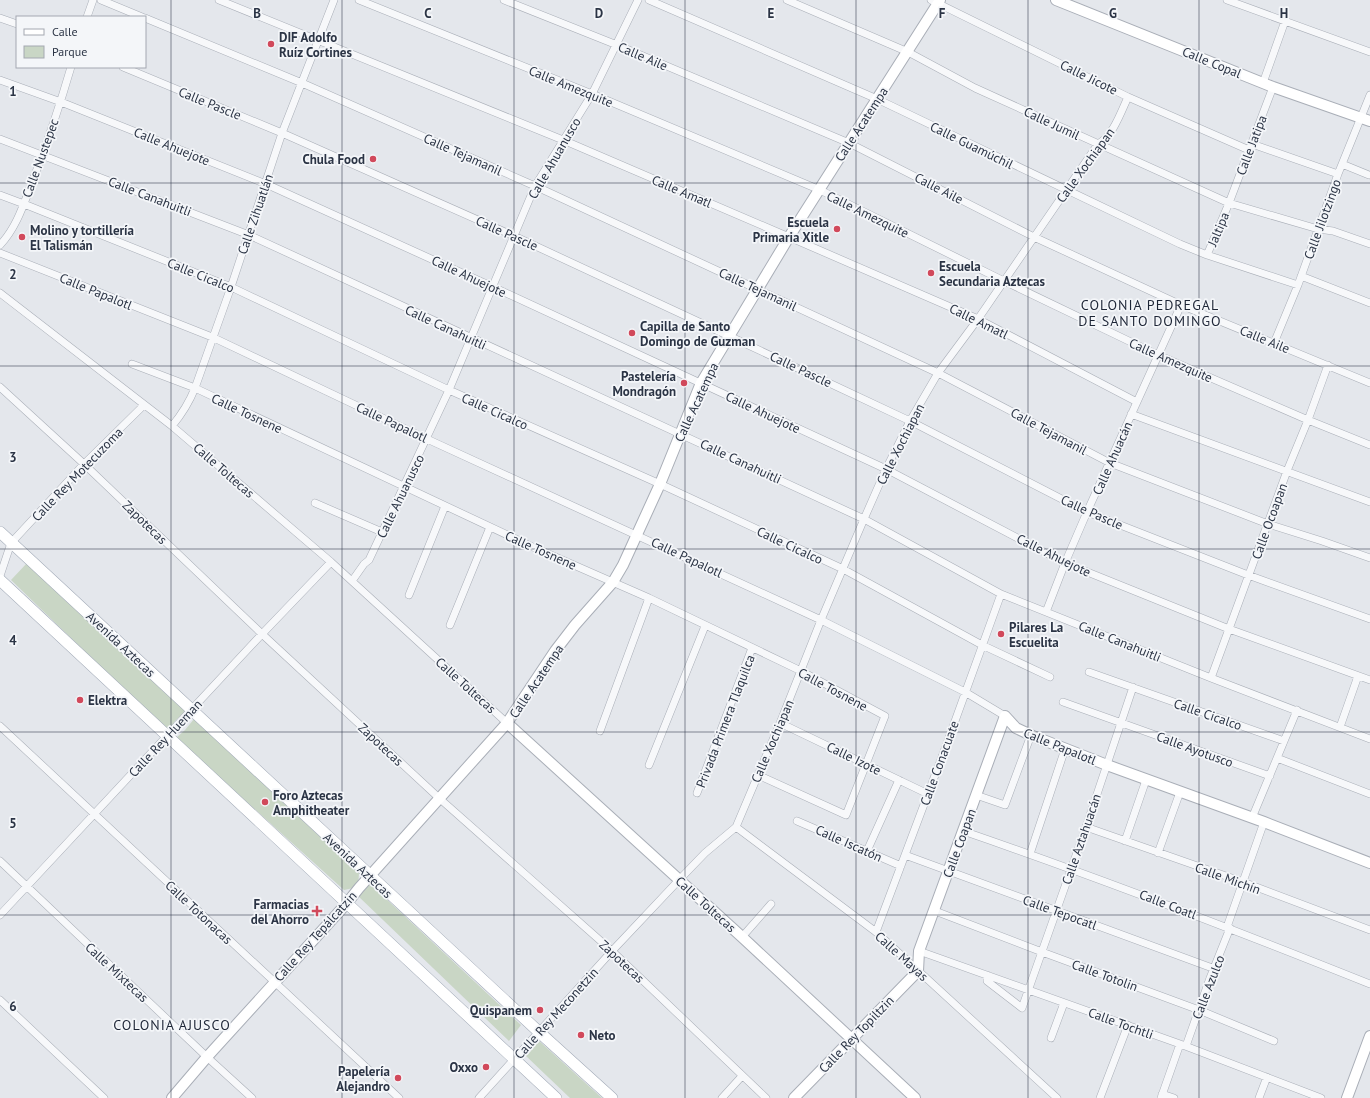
<svg xmlns="http://www.w3.org/2000/svg" width="1370" height="1098" font-family="'PT Sans',sans-serif">
  <style>
    .green { fill: #c9d6c5 }
    .lines { fill: none; stroke-linecap: round; stroke-linejoin: round }
    .street-casing { stroke: #a9aeb7; stroke-width: 8 }
    .secondary-casing { stroke: #a9aeb7; stroke-width: 12 }
    .primary-casing { stroke: #a3abb8; stroke-width: 12 }
    .street { stroke: #f7f8fa; stroke-width: 7 }
    .secondary { stroke: #fff; stroke-width: 10 }
    .primary { stroke: #fff; stroke-width: 11 }
    .grid { fill: none; stroke: #2b3445; stroke-width: 1; stroke-opacity: 0.55 }
    .poi-dot { fill: #d1495b; stroke: #f4f6f9; stroke-width: 1.5 }
    .labels { text-anchor: middle; stroke-width: 3.5; stroke-linejoin: round; paint-order: stroke }
    .poi-label { font-size: 13px; font-weight: bold; fill: #2b3445; stroke: #f4f6f9; text-anchor: start }
    .street-label { font-size: 13px; fill: #2b3445; stroke: #f4f6f9 }
    .neighbourhood-label { font-size: 14px; letter-spacing: 1px; fill: #1d2536; stroke: #f4f6f9 }
    .grid-label { font-size: 13px; text-anchor: middle; font-weight: bold; fill: #2b3445; stroke: #f4f6f9; stroke-width: 3.5; stroke-linejoin: round; paint-order: stroke }
  </style>
  <rect width="100%" height="100%" fill="#e4e7ec"/>
  <path class="green" d="M 27,563 L 185,711 L 176,720 L 167,731 L 11,580 Z
    M 194,719 L 359,873 L 358,887 L 344,890 L 176,738 L 185,730 Z
    M 366,880 L 521,1025 L 509,1041 L 357,895 Z
    M 538,1040 L 602,1098 L 570,1098 L 526,1056 Z"/>
  <g class="lines">
    <g class="street-casing">
      <path id="street" d="M 101,0 L 142,17
        M 219,0 L 563,140 L 789,237 L 978,319 L 1137,402
        M 359,0 L 592,94 L 820,190 L 1004,281 L 1158,355 L 1308,420 L 1370,445
        M 504,0 L 617,45 L 849,143 L 1034,237 L 1181,305 L 1370,383
        M 649,0 L 877,99 L 1180,244 L 1207,255 L 1298,285
        M 787,0 L 908,52 L 975,88 L 1229,203 L 1318,229 L 1333,231 L 1370,244
        M 931,0 L 1128,97 L 1249,150
        M 1227,0 L 1370,52
        M 87,17 L 93,0
        M 0,18 L 17,24
        M 145,18 L 302,83 L 535,186 L 757,289 L 938,373 L 1110,463 L 1268,524 L 1322,541 L 1370,558
        M 123,67 L 282,133 L 514,236 L 729,336 L 910,421 L 1087,512 L 1248,575 L 1370,619
        M 0,80 L 61,102 L 266,184 L 493,287 L 886,469 L 1065,563 L 1229,629 L 1370,680
        M 1263,83 L 1285,21
        M 0,139 L 249,235 L 864,519 L 1001,594 L 1211,678 L 1370,739
        M 1252,144 L 1338,174
        M 1342,164 L 1369,175
        M 0,195 L 24,204 L 231,287 L 449,390 L 660,484 L 843,569 L 982,645 L 1050,677
        M 0,245 C 17,227 24,203 33,180 C 47,143 60,105 71,67
        M 0,253 L 212,337 L 427,439 L 821,620 L 965,692 L 1005,716
        M 1207,255 L 1229,203 L 1273,87
        M 1301,276 L 1370,303
        M 0,293 L 172,426 L 331,562 L 507,723
        M 1274,343 L 1298,285 L 1338,174 L 1370,95
        M 132,364 L 195,388 L 535,548 L 649,598 L 801,671 L 885,716 L 846,815 L 758,775
        M 0,387 L 84,464 L 262,634 L 439,798 L 612,951 L 766,1098
        M 1131,414 L 1370,502
        M 172,426 C 182,414 189,403 195,388 L 231,287 L 282,133 L 334,0
        M 315,503 L 382,532
        M 0,576 L 11,543 L 84,464 L 144,405
        M 352,581 L 364,564 L 369,560 L 449,390 L 535,186 L 592,94 L 638,0
        M 409,595 L 445,506
        M 1046,612 L 1065,563 L 1087,512 L 1181,305
        M 450,625 L 490,527
        M 1089,672 L 1284,741
        M 1211,678 L 1287,471 L 1308,420 L 1328,365
        M 1063,702 L 1270,776
        M 780,723 L 928,794
        M 0,726 L 399,1098
        M 1340,727 L 1358,676
        M 600,731 L 649,598
        M 1277,758 L 1370,794
        M 649,765 L 705,626
        M 697,793 L 752,648
        M 976,795 L 1005,805 L 1031,735
        M 1252,818 L 1297,710
        M 797,821 L 901,866
        M 736,827 L 876,932 L 1057,1098
        M 1086,827 L 1243,882 L 1370,930
        M 963,831 C 1100,878 1235,930 1370,984
        M 1125,841 L 1146,780
        M 867,851 L 899,780
        M 1158,853 L 1180,792
        M 1030,854 L 1065,749
        M 905,855 L 1215,969
        M 0,861 L 207,1057 L 252,1098
        M 935,911 L 1042,952 L 1199,1010 L 1274,1041
        M 0,915 L 262,634 L 331,562
        M 1227,927 L 1264,822
        M 876,932 L 946,746 L 1001,594
        M 742,937 L 771,904
        M 919,951 L 1180,1044 L 1321,1098
        M 987,975 L 987,981 L 1022,1008 L 1086,827 L 1133,687
        M 0,1000 L 104,1098
        M 1051,1038 L 1064,1003
        M 1186,1046 L 1210,978 L 1230,928
        M 1162,1094 L 1174,1098
        M 479,1098 L 612,951 L 679,880 L 705,853 L 736,827 L 780,723 L 821,620 L 864,519 L 886,469 L 910,421 L 938,373 L 978,319 L 1098,144 C 1113,136 1121,112 1128,97
        M 722,1098 L 742,1076
        M 1100,1098 L 1128,1025
        M 1161,1098 L 1180,1044
        M 1259,1098 L 1267,1077"/>
    </g>
    <g class="secondary-casing">
      <path id="secondary" d="M 1056,0 L 1273,87 L 1370,121
        M 1005,716 L 1016,728 L 1033,736 L 1107,765 L 1264,822 L 1370,863
        M 507,723 L 742,937 L 915,1098
        M 172,1098 L 207,1057 L 347,903 L 359,888 L 507,723 L 555,651 L 575,625 L 613,582 L 623,565 L 660,484 L 701,383 L 789,237 L 940,0
        M 794,1098 L 918,971 L 919,951 L 1005,716
        M 1347,1098 L 1370,1036"/>
    </g>
    <g class="primary-casing">
      <path id="primary" d="M 0,532 L 539,1032 L 612,1098
        M 0,580 L 556,1098"/>
    </g>
    <use href="#street" class="street"/>
    <use href="#secondary" class="secondary"/>
    <use href="#primary" class="primary"/>
  </g>
  <path class="grid" d="M 171,0 L 171,1098M 342,0 L 342,1098M 514,0 L 514,1098M 685,0 L 685,1098M 856,0 L 856,1098M 1028,0 L 1028,1098M 1199,0 L 1199,1098M 0,183 L 1370,183M 0,366 L 1370,366M 0,549 L 1370,549M 0,732 L 1370,732M 0,915 L 1370,915"/>
  <g class="poi-dot">
    <circle cx="271" cy="44" r="4"/>
    <circle cx="373" cy="159" r="4"/>
    <circle cx="837" cy="229" r="4"/>
    <circle cx="22" cy="237" r="4"/>
    <circle cx="931" cy="273" r="4"/>
    <circle cx="632" cy="333" r="4"/>
    <circle cx="684" cy="383" r="4"/>
    <circle cx="1001" cy="634" r="4"/>
    <circle cx="80" cy="700" r="4"/>
    <circle cx="265" cy="802" r="4"/>
    <path d="M315 905h4v4h4v4h-4v4h-4v-4h-4v-4h4z"/>
    <circle cx="540" cy="1010" r="4"/>
    <circle cx="581" cy="1035" r="4"/>
    <circle cx="486" cy="1067" r="4"/>
    <circle cx="398" cy="1078" r="4"/>
  </g>
  <g class="labels">
    <g class="poi-label">
      <text x="279" y="42">DIF Adolfo<tspan x="279" dy="15">Ruíz Cortines</tspan></text>
      <text x="365" y="164" text-anchor="end">Chula Food</text>
      <text x="829" y="227" text-anchor="end">Escuela<tspan x="829" dy="15">Primaria Xitle</tspan></text>
      <text x="30" y="235">Molino y tortillería<tspan x="30" dy="15">El Talismán</tspan></text>
      <text x="939" y="271">Escuela<tspan x="939" dy="15">Secundaria Aztecas</tspan></text>
      <text x="640" y="331">Capilla de Santo<tspan x="640" dy="15">Domingo de Guzman</tspan></text>
      <text x="676" y="381" text-anchor="end">Pastelería<tspan x="676" dy="15">Mondragón</tspan></text>
      <text x="1009" y="632">Pilares La<tspan x="1009" dy="15">Escuelita</tspan></text>
      <text x="88" y="705">Elektra</text>
      <text x="273" y="800">Foro Aztecas<tspan x="273" dy="15">Amphitheater</tspan></text>
      <text x="309" y="909" text-anchor="end">Farmacias<tspan x="309" dy="15">del Ahorro</tspan></text>
      <text x="532" y="1015" text-anchor="end">Quispanem</text>
      <text x="589" y="1040">Neto</text>
      <text x="478" y="1072" text-anchor="end">Oxxo</text>
      <text x="390" y="1076" text-anchor="end">Papelería<tspan x="390" dy="15">Alejandro</tspan></text>
    </g>
    <g class="street-label">
      <text transform="translate(643 56) rotate(23)" y="5">Calle Aile</text>
      <text transform="translate(1212 62) rotate(22)" y="5">Calle Copal</text>
      <text transform="translate(1089 77) rotate(26)" y="5">Calle Jicote</text>
      <text transform="translate(571 86) rotate(22)" y="5">Calle Amezquite</text>
      <text transform="translate(210 103) rotate(22)" y="5">Calle Pascle</text>
      <text transform="translate(1052 123) rotate(25)" y="5">Calle Jumil</text>
      <text transform="translate(861 124) rotate(-57)" y="5">Calle Acatempa</text>
      <text transform="translate(972 145) rotate(26)" y="5">Calle Guamúchil</text>
      <text transform="translate(1251 145) rotate(-69)" y="5">Calle Jatipa</text>
      <text transform="translate(172 146) rotate(22)" y="5">Calle Ahuejote</text>
      <text transform="translate(463 154) rotate(24)" y="5">Calle Tejamanil</text>
      <text transform="translate(40 158) rotate(-70)" y="5">Calle Nustepec</text>
      <text transform="translate(554 158) rotate(-60)" y="5">Calle Ahuanusco</text>
      <text transform="translate(1085 165) rotate(-54)" y="5">Calle Xochiapan</text>
      <text transform="translate(939 188) rotate(27)" y="5">Calle Aile</text>
      <text transform="translate(682 191) rotate(23)" y="5">Calle Amatl</text>
      <text transform="translate(150 196) rotate(21)" y="5">Calle Canahuitli</text>
      <text transform="translate(255 214) rotate(-71)" y="5">Calle Zihuatlán</text>
      <text transform="translate(868 214) rotate(26)" y="5">Calle Amezquite</text>
      <text transform="translate(1322 219) rotate(-70)" y="5">Calle Jilotzingo</text>
      <text transform="translate(1218 229) rotate(-67)" y="5">Jaltipa</text>
      <text transform="translate(507 233) rotate(24)" y="5">Calle Pascle</text>
      <text transform="translate(201 275) rotate(22)" y="5">Calle Cicalco</text>
      <text transform="translate(469 276) rotate(25)" y="5">Calle Ahuejote</text>
      <text transform="translate(758 289) rotate(25)" y="5">Calle Tejamanil</text>
      <text transform="translate(96 291) rotate(22)" y="5">Calle Papalotl</text>
      <text transform="translate(979 321) rotate(26)" y="5">Calle Amatl</text>
      <text transform="translate(446 327) rotate(25)" y="5">Calle Canahuitli</text>
      <text transform="translate(1265 339) rotate(22)" y="5">Calle Aile</text>
      <text transform="translate(1171 360) rotate(24)" y="5">Calle Amezquite</text>
      <text transform="translate(801 369) rotate(25)" y="5">Calle Pascle</text>
      <text transform="translate(696 402) rotate(-65)" y="5">Calle Acatempa</text>
      <text transform="translate(495 411) rotate(24)" y="5">Calle Cicalco</text>
      <text transform="translate(763 412) rotate(25)" y="5">Calle Ahuejote</text>
      <text transform="translate(247 413) rotate(25)" y="5">Calle Tosnene</text>
      <text transform="translate(392 422) rotate(25)" y="5">Calle Papalotl</text>
      <text transform="translate(1049 431) rotate(28)" y="5">Calle Tejamanil</text>
      <text transform="translate(900 444) rotate(-63)" y="5">Calle Xochiapan</text>
      <text transform="translate(1112 458) rotate(-66)" y="5">Calle Ahuacán</text>
      <text transform="translate(741 461) rotate(25)" y="5">Calle Canahuitli</text>
      <text transform="translate(224 470) rotate(41)" y="5">Calle Toltecas</text>
      <text transform="translate(77 474) rotate(-46)" y="5">Calle Rey Motecuzoma</text>
      <text transform="translate(400 496) rotate(-64)" y="5">Calle Ahuanusco</text>
      <text transform="translate(1092 512) rotate(24)" y="5">Calle Pascle</text>
      <text transform="translate(1269 521) rotate(-70)" y="5">Calle Ocoapan</text>
      <text transform="translate(145 522) rotate(44)" y="5">Zapotecas</text>
      <text transform="translate(790 545) rotate(25)" y="5">Calle Cicalco</text>
      <text transform="translate(541 550) rotate(24)" y="5">Calle Tosnene</text>
      <text transform="translate(1054 555) rotate(26)" y="5">Calle Ahuejote</text>
      <text transform="translate(687 557) rotate(25)" y="5">Calle Papalotl</text>
      <text transform="translate(1120 641) rotate(22)" y="5">Calle Canahuitli</text>
      <text transform="translate(121 644) rotate(43)" y="5">Avenida Aztecas</text>
      <text transform="translate(536 681) rotate(-56)" y="5">Calle Acatempa</text>
      <text transform="translate(466 685) rotate(42)" y="5">Calle Toltecas</text>
      <text transform="translate(833 689) rotate(28)" y="5">Calle Tosnene</text>
      <text transform="translate(1208 714) rotate(19)" y="5">Calle Cicalco</text>
      <text transform="translate(725 721) rotate(-69)" y="5">Privada Primera Tlaquilca</text>
      <text transform="translate(165 738) rotate(-47)" y="5">Calle Rey Hueman</text>
      <text transform="translate(772 741) rotate(-67)" y="5">Calle Xochiapan</text>
      <text transform="translate(381 744) rotate(43)" y="5">Zapotecas</text>
      <text transform="translate(1060 746) rotate(22)" y="5">Calle Papalotl</text>
      <text transform="translate(1195 749) rotate(20)" y="5">Calle Ayotusco</text>
      <text transform="translate(854 758) rotate(26)" y="5">Calle Izote</text>
      <text transform="translate(939 763) rotate(-70)" y="5">Calle Conacuate</text>
      <text transform="translate(1081 839) rotate(-71)" y="5">Calle Aztahuacán</text>
      <text transform="translate(849 843) rotate(24)" y="5">Calle Iscatón</text>
      <text transform="translate(959 843) rotate(-70)" y="5">Calle Coapan</text>
      <text transform="translate(358 865) rotate(43)" y="5">Avenida Aztecas</text>
      <text transform="translate(1228 878) rotate(20)" y="5">Calle Michín</text>
      <text transform="translate(706 904) rotate(42)" y="5">Calle Toltecas</text>
      <text transform="translate(1168 904) rotate(21)" y="5">Calle Coatl</text>
      <text transform="translate(199 912) rotate(43)" y="5">Calle Totonacas</text>
      <text transform="translate(1060 912) rotate(20)" y="5">Calle Tepocatl</text>
      <text transform="translate(315 936) rotate(-48)" y="5">Calle Rey Tepálcatzin</text>
      <text transform="translate(902 956) rotate(42)" y="5">Calle Mayas</text>
      <text transform="translate(622 961) rotate(43)" y="5">Zapotecas</text>
      <text transform="translate(117 972) rotate(43)" y="5">Calle Mixtecas</text>
      <text transform="translate(1105 975) rotate(20)" y="5">Calle Totolin</text>
      <text transform="translate(1208 987) rotate(-69)" y="5">Calle Azulco</text>
      <text transform="translate(556 1013) rotate(-48)" y="5">Calle Rey Meconetzin</text>
      <text transform="translate(1121 1023) rotate(20)" y="5">Calle Tochtli</text>
      <text transform="translate(856 1034) rotate(-46)" y="5">Calle Rey Topiltzin</text>
    </g>
    <g class="neighbourhood-label">
      <text x="1150" y="310">COLONIA PEDREGAL<tspan x="1150" dy="16">DE SANTO DOMINGO</tspan></text>
      <text x="172" y="1030">COLONIA AJUSCO</text>
    </g>
  </g>
  <g class="grid-label">
    <text x="257" y="18">B</text>
    <text x="428" y="18">C</text>
    <text x="599" y="18">D</text>
    <text x="771" y="18">E</text>
    <text x="942" y="18">F</text>
    <text x="1113" y="18">G</text>
    <text x="1284" y="18">H</text>
    <text x="13" y="96">1</text>
    <text x="13" y="279">2</text>
    <text x="13" y="462">3</text>
    <text x="13" y="645">4</text>
    <text x="13" y="828">5</text>
    <text x="13" y="1011">6</text>
  </g>
  <rect x="16" y="16" width="130" height="52" fill="#f4f6f9" stroke="#a4a8b1"/>
  <rect x="24" y="29" width="20" height="6" fill="#ffffff" stroke="#a4a8b1"/>
  <text x="52" y="36" font-size="12" fill="#2b3445">Calle</text>
  <rect x="24" y="46" width="20" height="12" fill="#c9d6c5" stroke="#a4a8b1"/>
  <text x="52" y="56" font-size="12" fill="#2b3445">Parque</text>
</svg>
